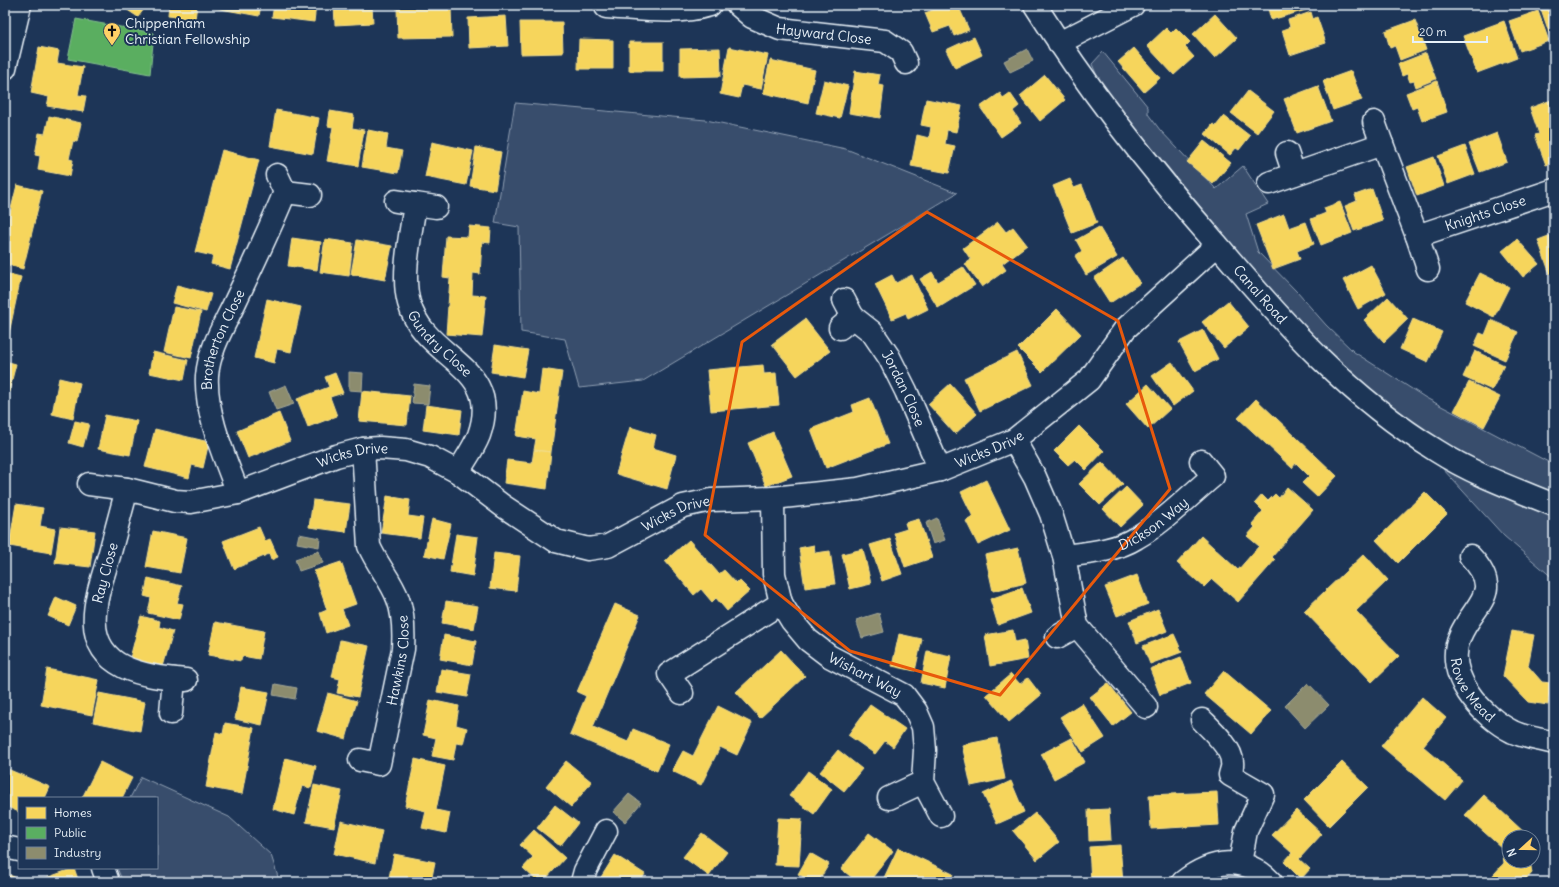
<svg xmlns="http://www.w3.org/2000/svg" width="1559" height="887" font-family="Delius,sans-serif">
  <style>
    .green { fill: #374d6c; stroke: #909fb2 }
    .homes { fill: #f6d55c; stroke: #f2dd8b }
    .public { fill: #5aae61; stroke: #85c28e }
    .industry { fill: #8c8c6e; stroke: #a8aa97 }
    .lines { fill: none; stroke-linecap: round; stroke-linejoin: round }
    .minor-casing { stroke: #e8f1f8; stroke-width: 25 }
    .minor { stroke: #1d3557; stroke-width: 22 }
    .marked { fill: none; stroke: #e8590c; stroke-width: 3; stroke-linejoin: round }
    .labels { text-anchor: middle; stroke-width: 4; stroke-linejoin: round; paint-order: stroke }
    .poi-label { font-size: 14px; fill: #e8f1f8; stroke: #1d3557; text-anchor: start }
    .street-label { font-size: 14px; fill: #e8f1f8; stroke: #1d3557 }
  </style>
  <rect width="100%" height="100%" fill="#1d3557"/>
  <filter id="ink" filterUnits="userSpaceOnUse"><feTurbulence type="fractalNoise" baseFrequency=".025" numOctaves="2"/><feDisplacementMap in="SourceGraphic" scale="8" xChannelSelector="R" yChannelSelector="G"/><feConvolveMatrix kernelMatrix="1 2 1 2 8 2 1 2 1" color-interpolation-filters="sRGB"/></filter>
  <g filter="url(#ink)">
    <path class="green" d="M 1103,52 L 1148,107 L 1148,114 L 1160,130 L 1216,189 L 1243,166 L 1268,204 L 1246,214 L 1258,252 L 1297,292 L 1326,325 L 1354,352 L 1426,398 L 1554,465 L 1554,579 L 1504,536 L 1442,468 L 1285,309 L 1118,107 L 1097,76 L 1092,64 Z
      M 515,103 L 706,120 L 846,149 L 957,193 L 643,381 L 579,388 L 565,339 L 521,332 L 519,227 L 495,223 Z
      M 141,777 L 229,817 L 271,855 L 278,877 L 285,882 L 123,882 L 117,868 L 157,868 L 157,798 L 130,798 Z"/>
    <path class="homes" d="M 120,5 L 147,5 L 138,17 Z
      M 169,5 L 197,5 L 195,19 L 168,16 Z
      M 216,5 L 261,5 L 259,16 L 215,8 Z
      M 274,5 L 316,5 L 314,22 L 272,17 Z
      M 334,5 L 372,5 L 373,23 L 335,25 Z
      M 945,5 L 958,5 L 969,30 L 954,36 L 950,26 L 933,32 L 925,13 Z
      M 1267,5 L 1304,5 L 1306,10 L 1271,20 Z
      M 1554,5 L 1554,40 L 1552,41 L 1541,9 Z
      M 451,7 L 452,37 L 398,38 L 397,8 Z
      M 1538,11 L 1549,41 L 1520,51 L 1509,21 Z
      M 1311,12 L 1313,19 L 1317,17 L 1326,43 L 1290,55 L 1282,30 L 1290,27 L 1288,20 Z
      M 1215,14 L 1237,38 L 1215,58 L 1193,34 Z
      M 506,16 L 508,46 L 469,48 L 468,18 Z
      M 1415,20 L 1426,50 L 1400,60 L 1395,46 L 1390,48 L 1385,31 Z
      M 1504,21 L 1517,58 L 1477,73 L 1463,36 Z
      M 520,22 L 562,22 L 563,53 L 521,54 Z
      M 1166,28 L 1171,33 L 1176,28 L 1190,42 L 1185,47 L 1194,57 L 1174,75 L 1147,46 Z
      M 974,37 L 982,55 L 955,68 L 946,50 Z
      M 579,39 L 613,40 L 613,69 L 578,69 Z
      M 629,42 L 663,42 L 663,71 L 629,71 Z
      M 39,47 L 59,51 L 57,63 L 83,67 L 78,95 L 86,96 L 83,112 L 47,106 L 49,97 L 31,93 Z
      M 729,47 L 768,55 L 761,89 L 742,85 L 739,98 L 720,94 Z
      M 720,48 L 721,76 L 680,77 L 680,49 Z
      M 1134,48 L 1160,78 L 1144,92 L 1118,62 Z
      M 1426,53 L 1436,79 L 1416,87 L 1414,81 L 1410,82 L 1407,74 L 1402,76 L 1398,64 Z
      M 770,60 L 815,70 L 808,103 L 763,93 Z
      M 855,71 L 880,75 L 878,85 L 884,86 L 880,118 L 849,113 Z
      M 1351,71 L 1362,100 L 1333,110 L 1323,81 Z
      M 1045,75 L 1065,100 L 1040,121 L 1020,96 Z
      M 824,80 L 848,86 L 840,118 L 816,113 Z
      M 1437,81 L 1447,112 L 1422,121 L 1417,107 L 1412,109 L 1406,93 Z
      M 1318,86 L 1331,121 L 1297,133 L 1284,99 Z
      M 1248,91 L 1274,111 L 1257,133 L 1231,113 Z
      M 1000,93 L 1003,98 L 1010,93 L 1019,106 L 1013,111 L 1021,123 L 1001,137 L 980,107 Z
      M 926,99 L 962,106 L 956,132 L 947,130 L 945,144 L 955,146 L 949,173 L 911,166 L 917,135 L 929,138 L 931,127 L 921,125 Z
      M 1554,99 L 1554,162 L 1546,165 L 1535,135 L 1539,134 L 1530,108 Z
      M 276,110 L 319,118 L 313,154 L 270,146 Z
      M 330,111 L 354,115 L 352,128 L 364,130 L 358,166 L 327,161 L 333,127 L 328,126 Z
      M 49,116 L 81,123 L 77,142 L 73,141 L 69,159 L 73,160 L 70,176 L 38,170 L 40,156 L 35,155 L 39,133 L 45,134 Z
      M 1224,116 L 1250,136 L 1239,150 L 1236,148 L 1230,155 L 1205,134 L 1213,124 L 1216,126 Z
      M 368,130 L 388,134 L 386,148 L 402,151 L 398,173 L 362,167 Z
      M 1497,133 L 1507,162 L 1480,172 L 1469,144 Z
      M 1204,141 L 1231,163 L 1213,184 L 1187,162 Z
      M 432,142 L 473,151 L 466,185 L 425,177 Z
      M 1465,146 L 1475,174 L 1448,184 L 1438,156 Z
      M 476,147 L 501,152 L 495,190 L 470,186 Z
      M 222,150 L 259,160 L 230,269 L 211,264 L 213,256 L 195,252 Z
      M 1434,157 L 1444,186 L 1417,196 L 1407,167 Z
      M 1070,179 L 1074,188 L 1082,185 L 1097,223 L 1072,233 L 1053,186 Z
      M 17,185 L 42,191 L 23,269 L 5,264 L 5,233 Z
      M 1372,189 L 1383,221 L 1354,231 L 1345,206 L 1357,201 L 1355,195 Z
      M 1340,202 L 1352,233 L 1321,245 L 1311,219 L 1326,213 L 1324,208 Z
      M 1284,214 L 1289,228 L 1306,222 L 1314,244 L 1297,251 L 1300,259 L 1273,269 L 1256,225 Z
      M 998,222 L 1006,232 L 1013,227 L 1027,245 L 1002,264 L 1006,270 L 982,287 L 965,264 L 971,260 L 963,248 Z
      M 469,226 L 491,228 L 490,243 L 482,242 L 480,274 L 473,273 L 472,295 L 486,296 L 482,337 L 446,334 L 450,278 L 443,277 L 446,236 L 468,237 Z
      M 1099,227 L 1117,257 L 1086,275 L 1075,256 L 1082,251 L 1076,240 Z
      M 1554,234 L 1554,272 L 1550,274 L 1538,240 Z
      M 292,238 L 321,242 L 317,270 L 288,266 Z
      M 325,239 L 353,243 L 349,276 L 320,272 Z
      M 1517,239 L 1539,264 L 1523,277 L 1502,251 Z
      M 357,240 L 392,246 L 385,280 L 351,274 Z
      M 1123,258 L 1140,283 L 1110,303 L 1094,278 Z
      M 1371,265 L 1386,293 L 1358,309 L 1343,280 Z
      M 963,267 L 975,285 L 938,308 L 920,279 L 932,272 L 938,282 Z
      M 5,273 L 21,277 L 5,352 Z
      M 1480,273 L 1509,287 L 1494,317 L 1465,302 Z
      M 892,275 L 896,283 L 912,275 L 928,309 L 908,319 L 906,313 L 892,319 L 875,284 Z
      M 177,285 L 211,294 L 206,312 L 172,303 Z
      M 1388,297 L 1408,319 L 1384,342 L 1364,320 Z
      M 267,299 L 301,307 L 291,352 L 277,349 L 274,363 L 254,358 Z
      M 1228,301 L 1249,327 L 1224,348 L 1202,322 Z
      M 174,307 L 201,312 L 191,358 L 164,352 Z
      M 1057,309 L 1081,334 L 1042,372 L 1018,348 Z
      M 805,319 L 830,351 L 797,376 L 772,344 Z
      M 1413,319 L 1442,332 L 1428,362 L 1400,349 Z
      M 1491,320 L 1518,332 L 1505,360 L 1474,346 L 1480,333 L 1485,335 Z
      M 1203,330 L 1218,359 L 1195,371 L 1179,342 Z
      M 495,345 L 528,350 L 523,377 L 491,372 Z
      M 1475,351 L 1504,365 L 1492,390 L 1463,377 Z
      M 153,352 L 188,360 L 184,380 L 149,373 Z
      M 1017,352 L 1033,385 L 980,411 L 964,378 Z
      M 5,361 L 16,364 L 5,407 Z
      M 1172,362 L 1193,391 L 1173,406 L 1152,376 Z
      M 763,365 L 764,374 L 776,373 L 779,405 L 711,411 L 707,370 Z
      M 542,369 L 562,372 L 551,452 L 534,450 L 536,439 L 516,436 L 523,391 L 539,394 Z
      M 335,373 L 343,393 L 330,397 L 337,416 L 308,427 L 297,399 L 329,387 L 325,377 Z
      M 59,378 L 80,383 L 73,419 L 52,414 Z
      M 1469,382 L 1500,397 L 1484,427 L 1454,411 Z
      M 950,384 L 977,414 L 955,434 L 928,404 Z
      M 1148,384 L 1170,409 L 1148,429 L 1126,404 Z
      M 362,391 L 410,396 L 407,425 L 359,421 Z
      M 870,398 L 888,444 L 826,468 L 811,429 L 854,412 L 852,405 Z
      M 1256,399 L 1337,476 L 1317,497 L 1302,483 L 1309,476 L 1296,463 L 1292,468 L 1238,418 Z
      M 426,405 L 462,410 L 459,435 L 423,430 Z
      M 279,413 L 290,441 L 248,458 L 237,431 Z
      M 105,415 L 137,421 L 130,455 L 98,449 Z
      M 5,420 L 10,421 L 5,440 Z
      M 75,421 L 89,424 L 83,447 L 69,443 Z
      M 1079,426 L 1104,451 L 1086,470 L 1075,459 L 1068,465 L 1054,451 Z
      M 630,427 L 656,435 L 653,448 L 676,455 L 667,489 L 616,474 Z
      M 155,429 L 209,442 L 203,468 L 192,465 L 189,478 L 145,467 Z
      M 773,432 L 792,476 L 766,486 L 748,443 Z
      M 534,450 L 551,452 L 547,489 L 504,483 L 507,460 L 532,463 Z
      M 1102,462 L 1123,484 L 1100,505 L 1079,484 Z
      M 986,480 L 1010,530 L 978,545 L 966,521 L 973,517 L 961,492 Z
      M 1126,487 L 1143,505 L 1120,527 L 1103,509 Z
      M 1287,487 L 1313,510 L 1272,557 L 1275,560 L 1238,602 L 1212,579 L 1204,587 L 1177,563 L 1201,536 L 1238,570 L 1259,546 L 1247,536 L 1255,527 L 1252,524 L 1263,511 L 1255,503 L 1262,495 L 1268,501 L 1275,494 L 1279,498 Z
      M 1425,492 L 1447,514 L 1398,563 L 1376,540 Z
      M 387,496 L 410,500 L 408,516 L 423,518 L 420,538 L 381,533 Z
      M 313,500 L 350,504 L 346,532 L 309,527 Z
      M 16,504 L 43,508 L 40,526 L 55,529 L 51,553 L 9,546 Z
      M 432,519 L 451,524 L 443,559 L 424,555 Z
      M 919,519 L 932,558 L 905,567 L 894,533 L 907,529 L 905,523 Z
      M 60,527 L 95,531 L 90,567 L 55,563 Z
      M 259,527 L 265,541 L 270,539 L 278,557 L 271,560 L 269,554 L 234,569 L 223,541 Z
      M 153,531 L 187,538 L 180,573 L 146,567 Z
      M 456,534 L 478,537 L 473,576 L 450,572 Z
      M 890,539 L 902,574 L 882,581 L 870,545 Z
      M 689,540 L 719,574 L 724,570 L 736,583 L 739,580 L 750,591 L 727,611 L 716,598 L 712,602 L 701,589 L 694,595 L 665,561 Z
      M 814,545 L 815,553 L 830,551 L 835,584 L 805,588 L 799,548 Z
      M 1018,548 L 1026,583 L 993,591 L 985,555 Z
      M 863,549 L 871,584 L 850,589 L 842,554 Z
      M 494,553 L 520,556 L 516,591 L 490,588 Z
      M 1364,554 L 1388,580 L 1356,611 L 1399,656 L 1372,682 L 1304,611 Z
      M 341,562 L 356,604 L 342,609 L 348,625 L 326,633 L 320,613 L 327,610 L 314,571 Z
      M 1137,575 L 1148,604 L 1117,616 L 1105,587 Z
      M 148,578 L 182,586 L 177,603 L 183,604 L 179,620 L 148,613 L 151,598 L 144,596 Z
      M 1022,588 L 1031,613 L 998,625 L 990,599 Z
      M 56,597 L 76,606 L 68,625 L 48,616 Z
      M 446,601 L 478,606 L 474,629 L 442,623 Z
      M 615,604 L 640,615 L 593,727 L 628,742 L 633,729 L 669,744 L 657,771 L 570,734 L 586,696 L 577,692 Z
      M 1158,609 L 1167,631 L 1137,643 L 1129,621 Z
      M 141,616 L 160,621 L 159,627 L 173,631 L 163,667 L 130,658 Z
      M 215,622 L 264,631 L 259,659 L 242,656 L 241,661 L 208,655 Z
      M 1013,630 L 1015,642 L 1025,640 L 1028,659 L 990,666 L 985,635 Z
      M 1512,631 L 1534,635 L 1528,666 L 1542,682 L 1551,683 L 1548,705 L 1528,702 L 1503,676 Z
      M 899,634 L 922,639 L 915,671 L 892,666 Z
      M 1174,634 L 1182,652 L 1150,664 L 1143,646 Z
      M 444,635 L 476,641 L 472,665 L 440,659 Z
      M 340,640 L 369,646 L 358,697 L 337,693 L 340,679 L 332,677 Z
      M 781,650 L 805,676 L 760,718 L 736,692 Z
      M 927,651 L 951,656 L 945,688 L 921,683 Z
      M 1181,657 L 1191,683 L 1160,695 L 1150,669 Z
      M 47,669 L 99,680 L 92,715 L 41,705 Z
      M 441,669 L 471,674 L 467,697 L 437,692 Z
      M 1224,671 L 1271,711 L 1251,734 L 1204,694 Z
      M 1011,674 L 1020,684 L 1028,678 L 1041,695 L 1009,722 L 986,695 Z
      M 1108,683 L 1131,712 L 1113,726 L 1090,697 Z
      M 241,687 L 269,692 L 262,725 L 235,719 Z
      M 99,693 L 145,702 L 140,731 L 93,722 Z
      M 328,693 L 357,701 L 346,739 L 317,731 Z
      M 1422,697 L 1446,718 L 1423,746 L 1462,780 L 1445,800 L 1381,746 Z
      M 430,700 L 459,706 L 456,725 L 467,728 L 463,744 L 456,743 L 453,760 L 432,756 L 436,738 L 423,735 Z
      M 1082,703 L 1105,738 L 1083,752 L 1060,717 Z
      M 870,705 L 905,729 L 893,747 L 885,741 L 875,754 L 848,735 Z
      M 718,706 L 752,723 L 737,755 L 720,747 L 701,785 L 672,771 L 683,751 L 693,756 Z
      M 225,723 L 254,728 L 242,794 L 206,787 L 216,732 L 223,734 Z
      M 997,738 L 1005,779 L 971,786 L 962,745 Z
      M 1072,738 L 1085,762 L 1054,779 L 1041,754 Z
      M 838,750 L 862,769 L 844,791 L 820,772 Z
      M 285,758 L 316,766 L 311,788 L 302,786 L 294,815 L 273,809 Z
      M 415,759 L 445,766 L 436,810 L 450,813 L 446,833 L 422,828 L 426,811 L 405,806 Z
      M 566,761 L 592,782 L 571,807 L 546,786 Z
      M 100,762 L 132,778 L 122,798 L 82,798 Z
      M 1342,762 L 1368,787 L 1329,826 L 1304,800 Z
      M 5,768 L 50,787 L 45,798 L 19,798 L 19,812 L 5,806 Z
      M 808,771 L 832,789 L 814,814 L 789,796 Z
      M 1011,781 L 1024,812 L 997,824 L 983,794 Z
      M 314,785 L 342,791 L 334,827 L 306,822 Z
      M 1217,792 L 1219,825 L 1151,829 L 1149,795 Z
      M 1484,795 L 1526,834 L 1527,837 L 1509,837 L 1509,861 L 1530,861 L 1532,873 L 1524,882 L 1487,882 L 1504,863 L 1502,848 L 1465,815 Z
      M 555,805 L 578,823 L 560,846 L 537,828 Z
      M 1109,809 L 1111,840 L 1089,841 L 1088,810 Z
      M 1296,810 L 1322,834 L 1299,859 L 1310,869 L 1301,879 L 1284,862 L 1292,853 L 1272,835 Z
      M 1035,813 L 1059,842 L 1037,860 L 1013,831 Z
      M 778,818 L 802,819 L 799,866 L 775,865 Z
      M 341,821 L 382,831 L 375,863 L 334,854 Z
      M 534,830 L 565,858 L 543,882 L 538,882 L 523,868 L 533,857 L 520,845 Z
      M 702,833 L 727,852 L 709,876 L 683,857 Z
      M 869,833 L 893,851 L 869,882 L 858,882 L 841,869 Z
      M 1120,845 L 1123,882 L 1091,882 L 1089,847 Z
      M 898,848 L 953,874 L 949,882 L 882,882 Z
      M 810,853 L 829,864 L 818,882 L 813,882 L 798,874 Z
      M 394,854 L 435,862 L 431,882 L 388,882 Z
      M 615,855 L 645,874 L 640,882 L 598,882 Z
      M 74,868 L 79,882 L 48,882 L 46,878 Z
      M 5,873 L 23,881 L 23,882 L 5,882 Z
      M 521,878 L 531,882 L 520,882 Z
      M 959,880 L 974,882 L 959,882 Z"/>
    <path class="public" d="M 76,19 L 154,33 L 150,74 L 68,59 Z"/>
    <path class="industry" d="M 1027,49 L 1033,61 L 1010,72 L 1004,61 Z
      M 349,372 L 363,373 L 362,391 L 349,390 Z
      M 414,384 L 430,386 L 428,404 L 412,403 Z
      M 286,385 L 294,404 L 276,410 L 269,392 Z
      M 937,518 L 945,540 L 933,544 L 926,523 Z
      M 299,534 L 320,538 L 319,547 L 297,543 Z
      M 319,551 L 323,563 L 299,571 L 295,559 Z
      M 879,613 L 884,632 L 862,638 L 856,620 Z
      M 1308,683 L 1329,705 L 1305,728 L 1285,706 Z
      M 275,684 L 297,688 L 295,699 L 273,695 Z
      M 629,794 L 641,803 L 625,822 L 613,812 Z"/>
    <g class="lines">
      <g class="minor-casing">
        <g id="minor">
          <path d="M 606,5 L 606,7 C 639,9 678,15 710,5"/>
          <path id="s1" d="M 738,5 L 752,17 L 780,29 L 885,41 L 901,52 L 906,63"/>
          <path id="s2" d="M 1035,5 C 1089,91 1153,172 1220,248 C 1286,326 1349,397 1437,451 C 1473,474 1515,489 1554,505"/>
          <path d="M 1059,43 L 1133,5"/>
          <path d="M 5,68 L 20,5"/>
          <path d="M 1374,122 L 1382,144"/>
          <path d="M 1287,153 L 1294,174"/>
          <path id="s3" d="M 1269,183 L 1382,144 L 1417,236 L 1554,190"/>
          <path d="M 285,192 L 310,195"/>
          <path id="s4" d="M 396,201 L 415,204 C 411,233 401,275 409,303 C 425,361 504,364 479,435 C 474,448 465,460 458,472"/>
          <path d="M 415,204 L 436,207"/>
          <path d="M 1417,236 L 1428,269"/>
          <path d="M 844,300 L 853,317"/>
          <path id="s5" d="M 840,328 L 853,317 L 872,332 L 889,357 L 906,391 L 940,470"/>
          <path d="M 1014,440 L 1035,477 L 1051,514 L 1064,556 L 1077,626 L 1146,707"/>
          <path id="s6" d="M 89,484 L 127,489 L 175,501 L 191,502 L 238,493 L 336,456 L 363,449 L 380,448 L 406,450 L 430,457 L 458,472 L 503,506 L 556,541 L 588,549 L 608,546 L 683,506 L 711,500 L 773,498 L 858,489 L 940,470 L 1014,440 L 1089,380 L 1125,329 L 1217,245"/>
          <path d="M 127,489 C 121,511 115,534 109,556 C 98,593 77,644 124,667 C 142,676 166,678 186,680"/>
          <path id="s7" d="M 238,493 C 225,458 205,414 207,376 C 209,349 225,324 236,300 C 253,264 270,229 285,192 L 277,175"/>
          <path id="s8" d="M 1064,556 C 1087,553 1115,551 1136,538 C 1164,522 1188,497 1213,476 L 1201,461"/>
          <path id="s9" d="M 1470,556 C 1505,593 1474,603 1460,636 C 1443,674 1481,716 1513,732 C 1526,738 1541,739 1554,743"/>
          <path id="s10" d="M 781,603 L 792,621 L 808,640 L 829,656 L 904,695 L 916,711 L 923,727 L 925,750 L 923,782 L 941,816"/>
          <path d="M 1057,637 L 1077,626"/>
          <path d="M 682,693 L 669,674 L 781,603 L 774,574 L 773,498"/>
          <path d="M 171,713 L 174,679"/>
          <path d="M 1202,720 C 1211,729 1232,748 1232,762 C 1233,766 1231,771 1230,775 L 1263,794 L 1246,831 L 1240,863"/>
          <path id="s11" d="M 360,760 L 379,764 L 403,649 C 404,632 404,615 398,599 C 391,580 377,565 369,546 L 363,449"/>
          <path d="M 889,798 L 923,782"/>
          <path d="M 5,847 L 19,850"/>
          <path d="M 103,868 L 108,882"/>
          <path d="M 582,882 L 585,871 L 606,831"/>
          <path d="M 1183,882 C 1211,860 1245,854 1271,882"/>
        </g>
      </g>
      <use href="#minor" class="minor"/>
    </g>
  </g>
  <path class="marked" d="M 927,212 L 1118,321 L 1170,489 L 1000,695 L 850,651 L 705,535 L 742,342 Z"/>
  <defs>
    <g id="church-pin" transform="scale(0.9)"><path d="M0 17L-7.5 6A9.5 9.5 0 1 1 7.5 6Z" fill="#ffd166" stroke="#1d3557"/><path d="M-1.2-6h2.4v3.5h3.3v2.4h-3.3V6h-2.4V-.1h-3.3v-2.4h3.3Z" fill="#111"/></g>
  </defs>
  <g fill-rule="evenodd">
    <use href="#church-pin" x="112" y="31"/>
  </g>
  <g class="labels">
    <g class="poi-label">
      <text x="125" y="28">Chippenham<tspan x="125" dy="16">Christian Fellowship</tspan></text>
    </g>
    <g class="street-label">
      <text dy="5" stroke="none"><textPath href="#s1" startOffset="93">Hayward Close</textPath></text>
      <text dy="5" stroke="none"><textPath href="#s3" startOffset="290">Knights Close</textPath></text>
      <text dy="5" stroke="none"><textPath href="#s2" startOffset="367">Canal Road</textPath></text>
      <text dy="5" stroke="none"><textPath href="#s7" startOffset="161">Brotherton Close</textPath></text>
      <text dy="5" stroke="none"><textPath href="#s4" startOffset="171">Gundry Close</textPath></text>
      <text dy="5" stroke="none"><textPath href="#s5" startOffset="106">Jordan Close</textPath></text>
      <text dy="5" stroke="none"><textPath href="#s6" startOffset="956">Wicks Drive</textPath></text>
      <text dy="5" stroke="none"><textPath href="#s6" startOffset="273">Wicks Drive</textPath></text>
      <text dy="5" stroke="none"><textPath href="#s6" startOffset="633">Wicks Drive</textPath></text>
      <text dy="5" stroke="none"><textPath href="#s8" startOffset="97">Dickson Way</textPath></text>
      <text transform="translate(105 573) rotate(-75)" y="5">Ray Close</text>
      <text dy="5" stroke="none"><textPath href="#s11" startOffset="125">Hawkins Close</textPath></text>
      <text dy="5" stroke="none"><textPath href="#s10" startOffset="113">Wishart Way</textPath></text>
      <text dy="5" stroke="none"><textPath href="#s9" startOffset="151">Rowe Mead</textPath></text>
    </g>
  </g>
  <rect width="1559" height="887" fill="none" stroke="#1d3557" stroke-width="20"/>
  <rect x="10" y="10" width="1539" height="867" fill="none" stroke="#e8f1f8" stroke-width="1.5" filter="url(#ink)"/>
  <rect x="18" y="797" width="140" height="72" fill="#1d3557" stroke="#6e8097"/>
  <rect x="26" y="807" width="20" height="12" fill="#f6d55c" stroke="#6e8097"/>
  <text x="54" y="817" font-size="12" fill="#e8f1f8">Homes</text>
  <rect x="26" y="827" width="20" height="12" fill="#5aae61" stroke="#6e8097"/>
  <text x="54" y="837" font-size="12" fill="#e8f1f8">Public</text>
  <rect x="26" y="847" width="20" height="12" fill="#8c8c6e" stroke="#6e8097"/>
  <text x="54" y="857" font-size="12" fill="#e8f1f8">Industry</text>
  <g transform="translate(1521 849) rotate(249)"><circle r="19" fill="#1d3557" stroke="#6e8097"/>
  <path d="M0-3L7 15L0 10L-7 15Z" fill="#ffd166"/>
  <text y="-6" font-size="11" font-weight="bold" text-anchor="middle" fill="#e8f1f8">N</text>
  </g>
  <path d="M1413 36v6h74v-6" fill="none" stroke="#e8f1f8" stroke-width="2"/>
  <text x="1419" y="36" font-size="12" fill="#e8f1f8" stroke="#1d3557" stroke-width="3" paint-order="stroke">20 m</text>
</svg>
